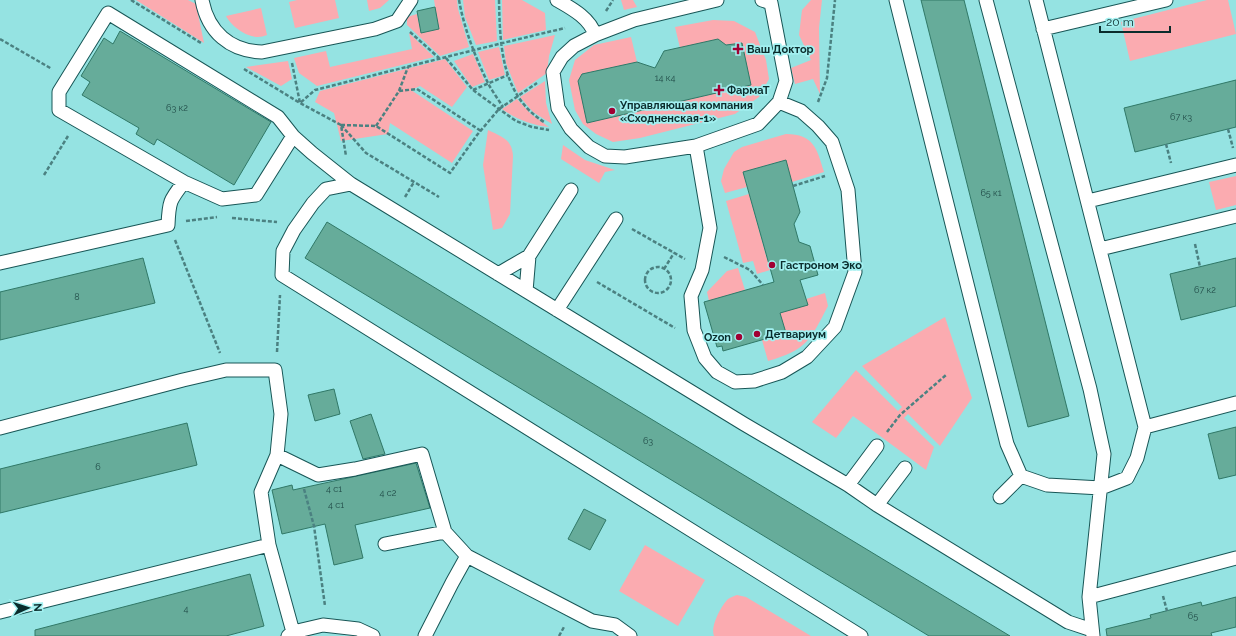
<svg xmlns="http://www.w3.org/2000/svg" width="1236" height="636" font-family="Raleway,sans-serif">
  <style>
    .green { fill: #fbabb0 }
    .building { fill: #66ac9a; stroke: #307867 }
    .lines { fill: none; stroke-linecap: round; stroke-linejoin: round }
    .service-casing { stroke: #185656; stroke-width: 15 }
    .path { stroke: #4b8181; stroke-width: 2.5; stroke-dasharray: 4 2; stroke-linecap: butt }
    .service { stroke: #fff; stroke-width: 13 }
    .poi-dot { fill: #a10133; stroke: #a2f0f0; stroke-width: 1.5 }
    .labels { text-anchor: middle; stroke-width: 3.5; stroke-linejoin: round; paint-order: stroke }
    .number-label { font-size: 9px; fill: #214c48 }
    .poi-label { font-size: 11px; font-weight: bold; fill: #0a2c2c; stroke: #a2f0f0; text-anchor: start }
  </style>
  <rect width="100%" height="100%" fill="#95e3e2"/>
  <path class="green" d="M 136,0 L 188,0 L 196,4 L 204,43 Z
    M 297,0 L 335,0 L 339,18 L 295,28 L 289,2 Z
    M 367,0 L 389,0 L 380,8 L 369,11 Z
    M 434,0 L 457,0 L 458,9 L 469,47 L 440,56 L 407,25 L 407,17 L 417,14 L 421,33 L 439,29 Z
    M 463,0 L 495,0 L 497,41 L 476,45 L 465,17 Z
    M 502,0 L 522,0 L 545,13 L 546,30 L 503,40 Z
    M 621,0 L 633,0 L 637,7 L 624,10 Z
    M 811,0 L 822,0 L 819,28 L 820,94 L 813,79 L 795,84 L 791,68 L 811,60 L 799,35 L 802,10 Z
    M 1207,0 L 1228,0 L 1236,34 L 1130,61 L 1121,22 Z
    M 261,8 L 267,35 C 264,36 261,37 258,37 C 246,37 231,26 226,16 Z
    M 713,20 L 734,21 L 755,32 L 766,60 L 769,79 L 759,97 L 735,114 L 640,138 L 613,142 L 596,134 L 583,124 L 575,110 L 569,80 L 575,60 L 594,45 L 631,37 L 637,62 L 582,74 L 578,81 L 587,123 L 751,85 L 742,43 L 726,45 L 680,48 L 675,27 Z
    M 409,33 L 434,57 L 317,86 L 299,73 L 294,58 L 326,51 L 330,67 L 412,49 Z
    M 555,35 L 549,56 L 547,73 L 518,93 L 506,63 L 504,46 Z
    M 499,47 L 505,75 L 489,80 L 478,52 Z
    M 473,54 L 485,82 L 472,87 L 454,61 Z
    M 445,59 L 467,87 L 452,107 L 420,86 L 411,90 L 473,131 L 452,163 L 390,123 L 388,134 L 341,141 L 334,113 L 315,102 L 320,91 Z
    M 288,61 L 292,79 L 281,86 L 246,67 Z
    M 545,81 L 546,103 L 552,124 L 533,112 L 520,97 Z
    M 517,99 L 531,114 L 549,127 C 531,125 516,119 502,109 Z
    M 488,130 C 502,137 512,139 513,156 L 510,214 L 502,228 L 493,230 L 483,165 Z
    M 786,134 C 814,134 817,149 824,172 L 792,182 L 785,160 L 743,172 L 747,187 L 725,193 L 721,181 L 724,169 L 734,152 L 742,147 Z
    M 563,145 L 585,160 L 615,170 L 605,172 L 599,183 L 561,159 Z
    M 1236,176 L 1236,205 L 1216,210 L 1209,182 Z
    M 749,194 L 770,270 L 757,274 L 753,261 L 743,263 L 726,201 Z
    M 738,268 L 745,290 L 709,301 L 707,292 L 727,271 Z
    M 825,293 L 828,306 C 810,340 807,350 768,361 L 762,340 L 771,337 L 772,340 L 786,335 L 780,313 L 807,305 L 806,299 Z
    M 945,317 L 972,398 L 940,446 L 908,414 L 904,418 L 934,447 L 926,470 L 853,416 L 836,438 L 812,422 L 856,370 L 898,411 L 902,407 L 862,366 Z
    M 645,545 L 705,580 L 678,626 L 619,591 Z
    M 737,595 L 746,597 L 811,636 L 714,636 C 710,627 721,606 728,599 C 731,597 734,596 737,595 Z"/>
  <path class="building" d="M 921,0 L 964,0 L 1069,416 L 1028,427 Z
    M 435,7 L 439,29 L 421,33 L 417,11 Z
    M 120,31 L 271,122 L 234,185 L 157,139 L 154,145 L 136,134 L 139,128 L 82,95 L 90,82 L 81,76 L 104,38 L 113,44 Z
    M 718,39 L 726,45 L 742,43 L 751,85 L 587,123 L 578,81 L 582,74 L 637,62 L 655,68 L 664,51 Z
    M 1236,80 L 1236,127 L 1135,152 L 1124,108 Z
    M 786,160 L 800,212 L 794,224 L 799,242 L 810,246 L 818,275 L 800,280 L 808,305 L 780,313 L 786,333 L 723,351 L 722,346 L 717,347 L 704,302 L 774,282 L 743,172 Z
    M 327,222 L 537,350 L 1010,636 L 929,636 L 305,258 Z
    M 143,258 L 155,303 L 0,340 L 0,292 Z
    M 1236,258 L 1236,306 L 1181,320 L 1170,274 Z
    M 334,389 L 340,414 L 315,421 L 308,395 Z
    M 371,414 L 385,454 L 363,459 L 350,421 Z
    M 187,423 L 197,465 L 0,513 L 0,469 Z
    M 1236,427 L 1236,475 L 1219,479 L 1208,434 Z
    M 416,463 L 430,508 L 355,525 L 363,558 L 334,565 L 325,524 L 282,534 L 272,490 L 292,485 L 293,490 Z
    M 584,509 L 606,520 L 590,550 L 568,539 Z
    M 250,574 L 264,626 L 226,636 L 35,636 L 35,630 Z
    M 1236,597 L 1236,627 L 1211,633 L 1212,636 L 1107,636 L 1106,629 L 1151,618 L 1150,615 L 1201,602 L 1202,606 Z"/>
  <g class="lines">
    <g class="service-casing">
      <path id="service" d="M 202,0 C 208,32 230,51 262,52 L 375,29 L 397,21 L 411,0
        M 557,0 C 571,8 590,18 595,35
        M 717,0 L 634,20 L 595,35 L 574,46 L 562,57 L 553,72 L 558,108 L 571,129 L 589,147 L 605,156 L 625,157 L 696,146 L 758,124 L 779,102 L 786,81 L 771,3 L 762,0
        M 896,0 L 1007,444 L 1021,476 L 1047,485 L 1101,488 L 1127,478 L 1137,458 L 1145,427 L 1036,0
        M 986,0 L 1090,389 L 1104,454 L 1089,597 L 1093,636
        M 1043,29 L 1166,0
        M 293,136 L 256,195 L 222,199 L 184,182 L 59,110 L 59,92 L 108,13 L 278,117 L 293,136 L 312,153 L 351,184 L 744,424 L 848,485 L 877,505 L 1068,622 L 1092,630
        M 696,146 L 710,228 L 702,270 L 691,296 L 694,330 L 705,358 L 717,372 L 735,382 L 754,381 L 782,372 L 807,357 L 835,327 L 855,272 L 848,190 L 832,142 L 818,126 L 801,111 L 779,102
        M 351,184 L 326,189 L 313,203 L 294,230 L 283,251 L 282,275 L 861,636
        M 1088,201 L 1236,165
        M 1100,249 L 1236,216
        M 0,263 L 168,225 C 169,201 170,200 184,182
        M 498,274 L 529,256
        M 526,291 L 529,256 L 571,190
        M 557,310 L 616,219
        M 1145,427 L 1236,403
        M 0,428 L 183,380 L 226,370 L 275,370 L 281,414 L 277,455 L 261,492 L 269,545 L 293,632
        M 277,455 L 318,475 L 355,469 L 422,454 L 445,532 L 467,556 L 592,621 L 615,625 L 630,636
        M 848,485 L 877,446
        M 1000,497 L 1021,476
        M 877,505 L 905,468
        M 385,544 L 445,532
        M 1089,597 L 1236,558
        M 0,612 L 269,545
        M 288,636 L 293,632 L 323,625 L 358,629 L 373,636
        M 425,636 L 452,583 L 467,556"/>
    </g>
    <path class="path" d="M 131,0 L 201,43
      M 459,0 C 464,28 475,57 488,83 C 492,91 498,99 503,107
      M 499,0 C 500,45 501,95 544,122
      M 606,11 L 613,0
      M 410,32 L 439,58
      M 0,39 L 52,69
      M 446,58 L 473,90 L 499,109 L 516,121 L 532,127 L 549,130
      M 292,63 L 300,103 L 315,90 C 398,69 481,48 565,28
      M 244,69 L 300,103 L 341,125 L 346,156
      M 473,90 L 508,75
      M 399,91 L 408,67
      M 818,102 L 827,78 L 835,0
      M 341,125 L 376,126 L 450,173 L 477,135 L 499,109 L 537,83
      M 341,125 L 366,153 L 439,197
      M 376,126 L 399,91 L 417,89 L 481,131
      M 1228,129 L 1233,148
      M 1166,144 L 1171,163
      M 44,175 L 68,136
      M 793,186 L 825,176
      M 405,197 L 414,182
      M 232,218 L 277,222
      M 186,221 L 217,217
      M 632,229 L 685,259
      M 175,240 L 220,353
      M 1195,244 L 1200,267
      M 724,257 L 750,270 L 763,285
      M645 280a13 13 0 1 1 26 0a13 13 0 1 1-26 0Z
      M 664,269 L 674,253
      M 597,282 L 675,328
      M 277,352 L 280,295
      M 887,432 L 900,415 L 946,375
      M 304,489 L 314,526 L 325,606
      M 1163,596 L 1167,611
      M 559,636 L 564,627"/>
    <use href="#service" class="service"/>
  </g>
  <g class="poi-dot">
    <path d="M736 43h4v4h4v4h-4v4h-4v-4h-4v-4h4z"/>
    <path d="M717 84h4v4h4v4h-4v4h-4v-4h-4v-4h4z"/>
    <circle cx="612" cy="111" r="4"/>
    <circle cx="772" cy="265" r="4"/>
    <circle cx="757" cy="334" r="4"/>
    <circle cx="739" cy="337" r="4"/>
  </g>
  <g class="labels">
    <g class="number-label">
      <text x="665" y="81">14 к4</text>
      <text x="177" y="111">63 к2</text>
      <text x="1181" y="120">67 к3</text>
      <text x="991" y="196">65 к1</text>
      <text x="1205" y="293">67 к2</text>
      <text x="77" y="300">8</text>
      <text x="648" y="444">63</text>
      <text x="98" y="470">6</text>
      <text x="334" y="492">4 с1</text>
      <text x="388" y="496">4 с2</text>
      <text x="336" y="508">4 с1</text>
      <text x="186" y="612">4</text>
      <text x="1193" y="619">65</text>
    </g>
    <g class="poi-label">
      <text x="747" y="53">Ваш Доктор</text>
      <text x="727" y="94">ФармаТ</text>
      <text x="620" y="109">Управляющая компания<tspan x="620" dy="13">«Сходненская-1»</tspan></text>
      <text x="780" y="269">Гастроном Эко</text>
      <text x="765" y="338">Детвариум</text>
      <text x="731" y="341" text-anchor="end">Ozon</text>
    </g>
  </g>
  <g transform="translate(28 608) rotate(87)" stroke="#a2f0f0" stroke-width="3" paint-order="stroke">
  <path d="M0-3L7 15L0 10L-7 15Z" fill="#0a2c2c"/>
  <text y="-6" font-size="11" font-weight="bold" text-anchor="middle" fill="#0a2c2c">N</text>
  </g>
  <path d="M1100 26v6h70v-6" fill="none" stroke="#0a2c2c" stroke-width="2"/>
  <text x="1106" y="26" font-size="12" fill="#0a2c2c" stroke="#a2f0f0" stroke-width="3" paint-order="stroke">20 m</text>
</svg>
